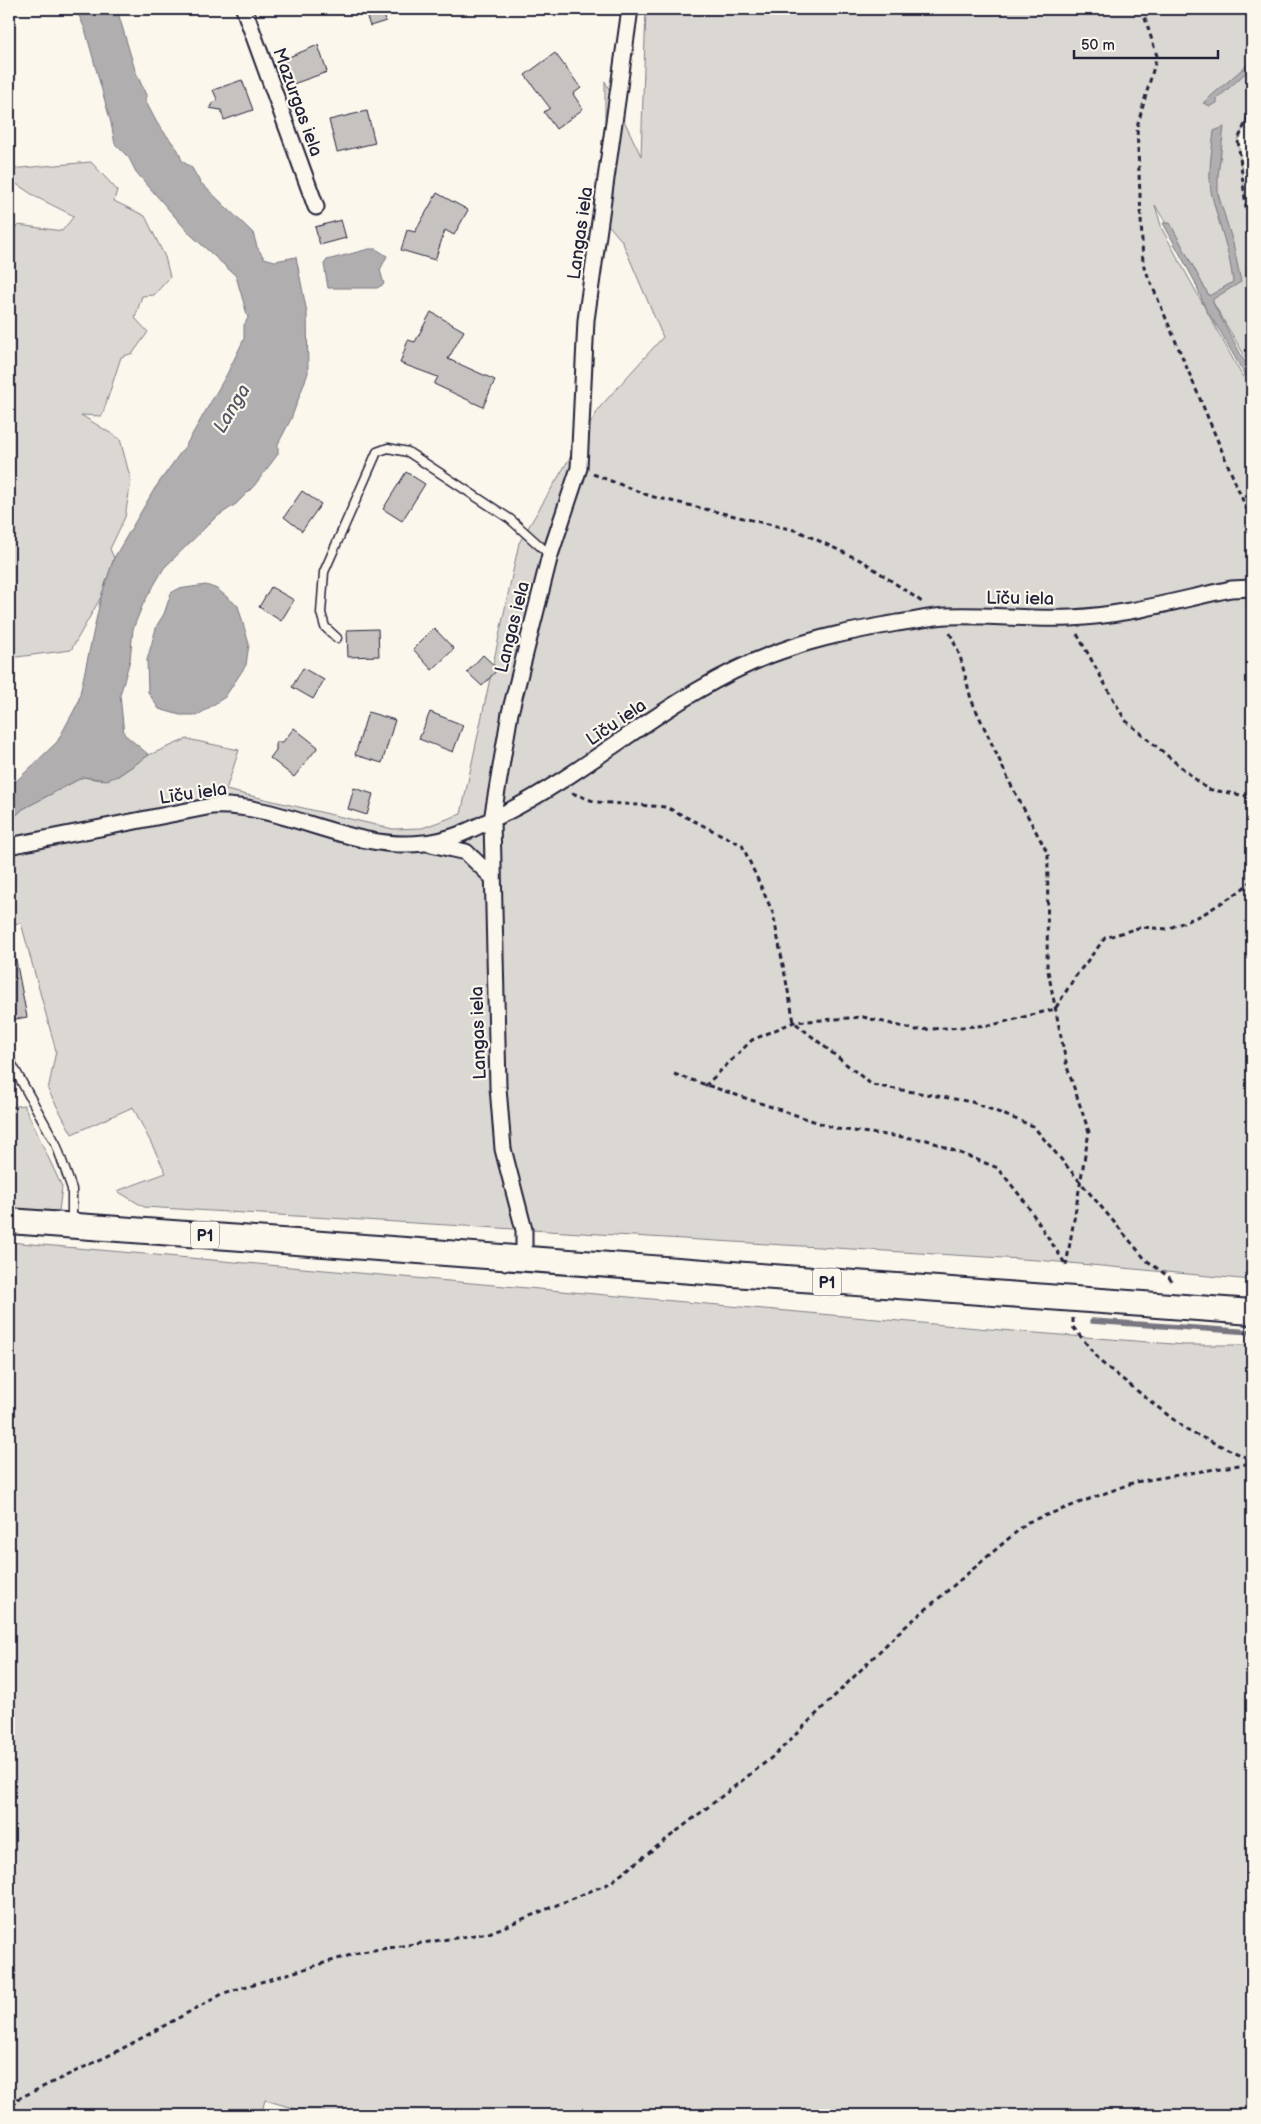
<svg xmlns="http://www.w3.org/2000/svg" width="1261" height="2124" font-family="'Balsamiq Sans',sans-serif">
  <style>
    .green { fill: #dbd8d3; stroke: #7e7d87 }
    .water { fill: #b1aeb0; stroke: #787681 }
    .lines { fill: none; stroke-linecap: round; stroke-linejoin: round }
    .stream { stroke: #787681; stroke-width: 5.5 }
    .building { fill: #c6c2c0; stroke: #22223b }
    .lane-casing { stroke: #22223b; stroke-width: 11 }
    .street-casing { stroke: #22223b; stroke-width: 19 }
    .primary-casing { stroke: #22223b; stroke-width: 28 }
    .path { stroke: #22223b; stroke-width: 3; stroke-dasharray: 5 4; stroke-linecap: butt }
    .lane { stroke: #fbf7ec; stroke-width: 8 }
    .street { stroke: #fbf7ec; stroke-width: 15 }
    .primary { stroke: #fbf7ec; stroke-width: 24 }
    .labels { text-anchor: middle; stroke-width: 4.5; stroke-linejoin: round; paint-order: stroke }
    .shield { fill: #fbf7ec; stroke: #636270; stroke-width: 1 }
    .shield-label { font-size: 16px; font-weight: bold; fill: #22223b }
    .street-label { font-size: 18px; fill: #22223b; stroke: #fbf7ec }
    .water-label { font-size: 19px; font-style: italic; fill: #545364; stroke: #fbf7ec }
  </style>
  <rect width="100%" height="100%" fill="#fbf7ec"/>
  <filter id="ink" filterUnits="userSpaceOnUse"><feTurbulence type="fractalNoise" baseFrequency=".02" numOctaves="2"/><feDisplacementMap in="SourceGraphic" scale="10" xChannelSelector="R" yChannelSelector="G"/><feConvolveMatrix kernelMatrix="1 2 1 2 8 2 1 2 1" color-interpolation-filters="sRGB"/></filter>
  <g filter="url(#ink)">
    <path class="green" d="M 646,9 L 1252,9 L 1252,108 L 1238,140 L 1246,207 L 1252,216 L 1252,368 L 1155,205 L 1162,229 L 1252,394 L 1252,1280 L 1037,1260 L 144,1207 L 117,1191 L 166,1173 L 133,1107 L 72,1134 L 48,1090 L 56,1051 L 21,923 L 9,924 L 9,822 L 23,809 L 83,777 L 100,780 L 118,776 L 149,755 L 187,739 L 239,750 L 226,790 L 393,829 L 422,828 L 461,814 L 519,543 L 600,407 L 663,337 L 622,241 L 605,221 L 605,81 L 641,156 Z
      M 91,162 L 117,190 L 114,201 L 145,216 L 165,257 L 170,277 L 154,295 L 142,296 L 135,318 L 148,332 L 133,353 L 121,357 L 102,416 L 81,415 L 120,439 L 131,481 L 125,517 L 110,549 L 114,558 L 101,597 L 71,650 L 9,658 L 9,234 L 18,225 L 62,231 L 74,216 L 36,197 L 9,179 L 9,169 Z
      M 24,1105 L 62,1187 L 59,1211 L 9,1208 L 9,1107 Z
      M 9,1242 L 1023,1332 L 1185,1345 L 1252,1345 L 1252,2115 L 306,2115 L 303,2111 L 265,2100 L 261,2115 L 9,2115 Z"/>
    <path class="water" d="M 76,9 L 117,9 L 135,70 L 146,95 L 146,102 L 157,123 L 178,150 L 182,161 L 192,168 L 200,182 L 253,233 L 257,247 L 264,258 L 275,261 L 296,257 L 307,313 L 308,373 L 291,419 L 278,444 L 278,454 L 254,486 L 236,504 L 215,518 L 164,568 L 143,604 L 133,629 L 130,660 L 120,695 L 124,734 L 149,755 L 118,776 L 107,780 L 83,777 L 23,809 L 9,822 L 9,788 L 57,742 L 78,703 L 101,597 L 114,558 L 155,488 L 186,445 L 227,374 L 244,339 L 244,325 L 248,318 L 236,276 L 190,234 L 136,172 L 129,158 L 115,144 L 111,123 L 85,29 Z
      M 1248,64 L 1251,64 L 1252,67 L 1217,99 L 1217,103 L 1210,106 L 1203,103 Z
      M 1224,127 L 1218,176 L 1218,194 L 1233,243 L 1241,282 L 1213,299 L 1213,303 L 1245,362 L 1252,360 L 1252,388 L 1220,331 L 1206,310 L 1195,282 L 1163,223 L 1170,223 L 1209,296 L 1233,282 C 1230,252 1219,225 1212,196 C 1207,176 1212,151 1214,131 Z
      M 369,249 L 376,249 L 387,256 L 380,270 L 384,284 L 377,288 L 328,288 L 324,264 L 327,260 Z
      M 206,585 L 217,589 L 238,606 L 249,644 L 246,665 L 225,697 L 198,715 L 180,715 L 159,709 L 148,692 L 147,660 L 157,625 L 164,614 L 171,593 L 178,589 Z"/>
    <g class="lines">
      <path class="stream" d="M 1092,1321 L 1252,1332"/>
    </g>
    <path class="building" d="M 364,9 L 382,9 L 386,21 L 370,26 Z
      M 318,45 L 327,72 L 293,84 L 284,59 Z
      M 555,53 L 581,88 L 573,94 L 583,109 L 556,129 L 544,112 L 550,108 L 525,75 Z
      M 242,80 L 253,110 L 224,120 L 221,110 L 209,108 L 217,99 L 213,90 Z
      M 367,111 L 375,143 L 337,152 L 329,120 Z
      M 437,193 L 468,210 L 454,235 L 445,230 L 435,260 L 401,250 L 407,230 L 415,232 Z
      M 341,220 L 346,238 L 320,245 L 315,227 Z
      M 431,312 L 464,331 L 448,359 L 495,380 L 483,407 L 434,384 L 438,377 L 400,363 L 408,340 L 415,342 Z
      M 406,472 L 425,484 L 402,521 L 383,509 Z
      M 302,491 L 321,504 L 302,531 L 284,517 Z
      M 271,587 L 294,600 L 281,621 L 259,607 Z
      M 434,628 L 454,649 L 432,670 L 413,649 Z
      M 378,629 L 379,656 L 348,657 L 347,630 Z
      M 483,655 L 498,669 L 482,686 L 467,672 Z
      M 303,668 L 324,680 L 313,699 L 292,687 Z
      M 368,712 L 395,720 L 382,763 L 355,755 Z
      M 430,712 L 463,725 L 453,752 L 419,739 Z
      M 294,728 L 318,747 L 294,777 L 270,758 L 276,750 L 276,742 L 283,742 Z
      M 354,788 L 373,794 L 367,815 L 348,809 Z
      M 16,960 L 27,1017 L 11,1020 L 9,1009 L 9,961 Z"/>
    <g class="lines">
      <g class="lane-casing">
        <path id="lane" d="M 337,638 L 325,627 L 321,613 L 324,572 L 377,452 L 388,448 L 408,452 L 510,519 L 550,555
          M 9,1059 L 56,1144 L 72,1189 L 72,1223"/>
      </g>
      <g class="street-casing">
        <path id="street" d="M 244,9 L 316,207
          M 431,844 L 466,852 L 491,876
          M 9,846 L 212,806 C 285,803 351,852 424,843 C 455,840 478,826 505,813 C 600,765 679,686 781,651 C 819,637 858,630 897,623 C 913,621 930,617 946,616 C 987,614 1029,620 1071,618 C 1124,616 1178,600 1231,589 L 1252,588
          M 524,1259 L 524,1230 L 503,1149 L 498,1087 L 492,820 L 510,713 L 550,555 L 579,468 L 586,320 L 630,9"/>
      </g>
      <g class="primary-casing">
        <path id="primary" d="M 9,1221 L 1252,1312"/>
      </g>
      <path class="path" d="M 1142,9 L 1157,56 L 1137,127 L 1143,264 L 1252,522
        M 1252,108 L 1238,140 L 1246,207 L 1252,216
        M 593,474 L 650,496 L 798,531 L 864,562 L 922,602
        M 950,633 L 960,656 L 971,699 L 1010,783 L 1048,854 L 1047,966 L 1067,1067 L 1089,1132 L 1066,1266
        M 1077,634 L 1125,720 L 1207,789 L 1252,797
        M 572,793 L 596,802 L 666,807 L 742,845 L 773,913 L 794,1022 L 872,1085 L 972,1102 L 1033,1126 L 1146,1260 L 1169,1277 L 1173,1284
        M 674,1074 L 837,1129 L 927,1140 L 998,1168 L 1025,1202 L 1066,1265
        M 705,1086 L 752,1040 L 794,1022 L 863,1017 L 916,1030 L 992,1025 L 1055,1009 L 1075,977 L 1105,938 L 1141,927 L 1167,929 L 1202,915 L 1237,893 L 1252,881
        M 1073,1318 L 1073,1327 L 1102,1363 L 1188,1431 L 1252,1460
        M 9,2103 L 116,2052 L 224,1993 L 361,1952 L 489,1933 L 610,1883 L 775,1755 L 898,1633 L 1028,1522 L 1135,1482 L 1252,1463"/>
      <use href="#lane" class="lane"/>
      <use href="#street" class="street"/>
      <use href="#primary" class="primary"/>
    </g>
  </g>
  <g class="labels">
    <g class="shield">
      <rect x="191" y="1221.5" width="28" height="27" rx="4"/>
      <rect x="813" y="1268.5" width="28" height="27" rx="4"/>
    </g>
    <g class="shield-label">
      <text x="205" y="1241">P1</text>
      <text x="827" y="1288">P1</text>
    </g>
    <g class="street-label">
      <text transform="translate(298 102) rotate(70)" y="6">Mazurgas iela</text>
      <text transform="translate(580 233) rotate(-82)" y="6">Langas iela</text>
      <text transform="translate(1020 598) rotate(1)" y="6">Līču iela</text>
      <text transform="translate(512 627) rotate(-76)" y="6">Langas iela</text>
      <text transform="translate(616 722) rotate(-34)" y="6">Līču iela</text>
      <text transform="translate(193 793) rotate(-8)" y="6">Līču iela</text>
      <text transform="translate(478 1033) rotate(-92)" y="6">Langas iela</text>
    </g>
    <g class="water-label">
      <text transform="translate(231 408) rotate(-59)" y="7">Langa</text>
    </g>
  </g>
  <rect width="1261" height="2124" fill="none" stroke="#fbf7ec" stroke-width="30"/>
  <rect x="15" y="15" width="1231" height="2094" fill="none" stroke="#22223b" stroke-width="2" filter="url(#ink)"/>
  <path d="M1074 50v8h144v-8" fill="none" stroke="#22223b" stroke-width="2.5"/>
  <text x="1081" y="50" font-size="15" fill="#22223b" stroke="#fbf7ec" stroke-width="4" paint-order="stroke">50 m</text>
</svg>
